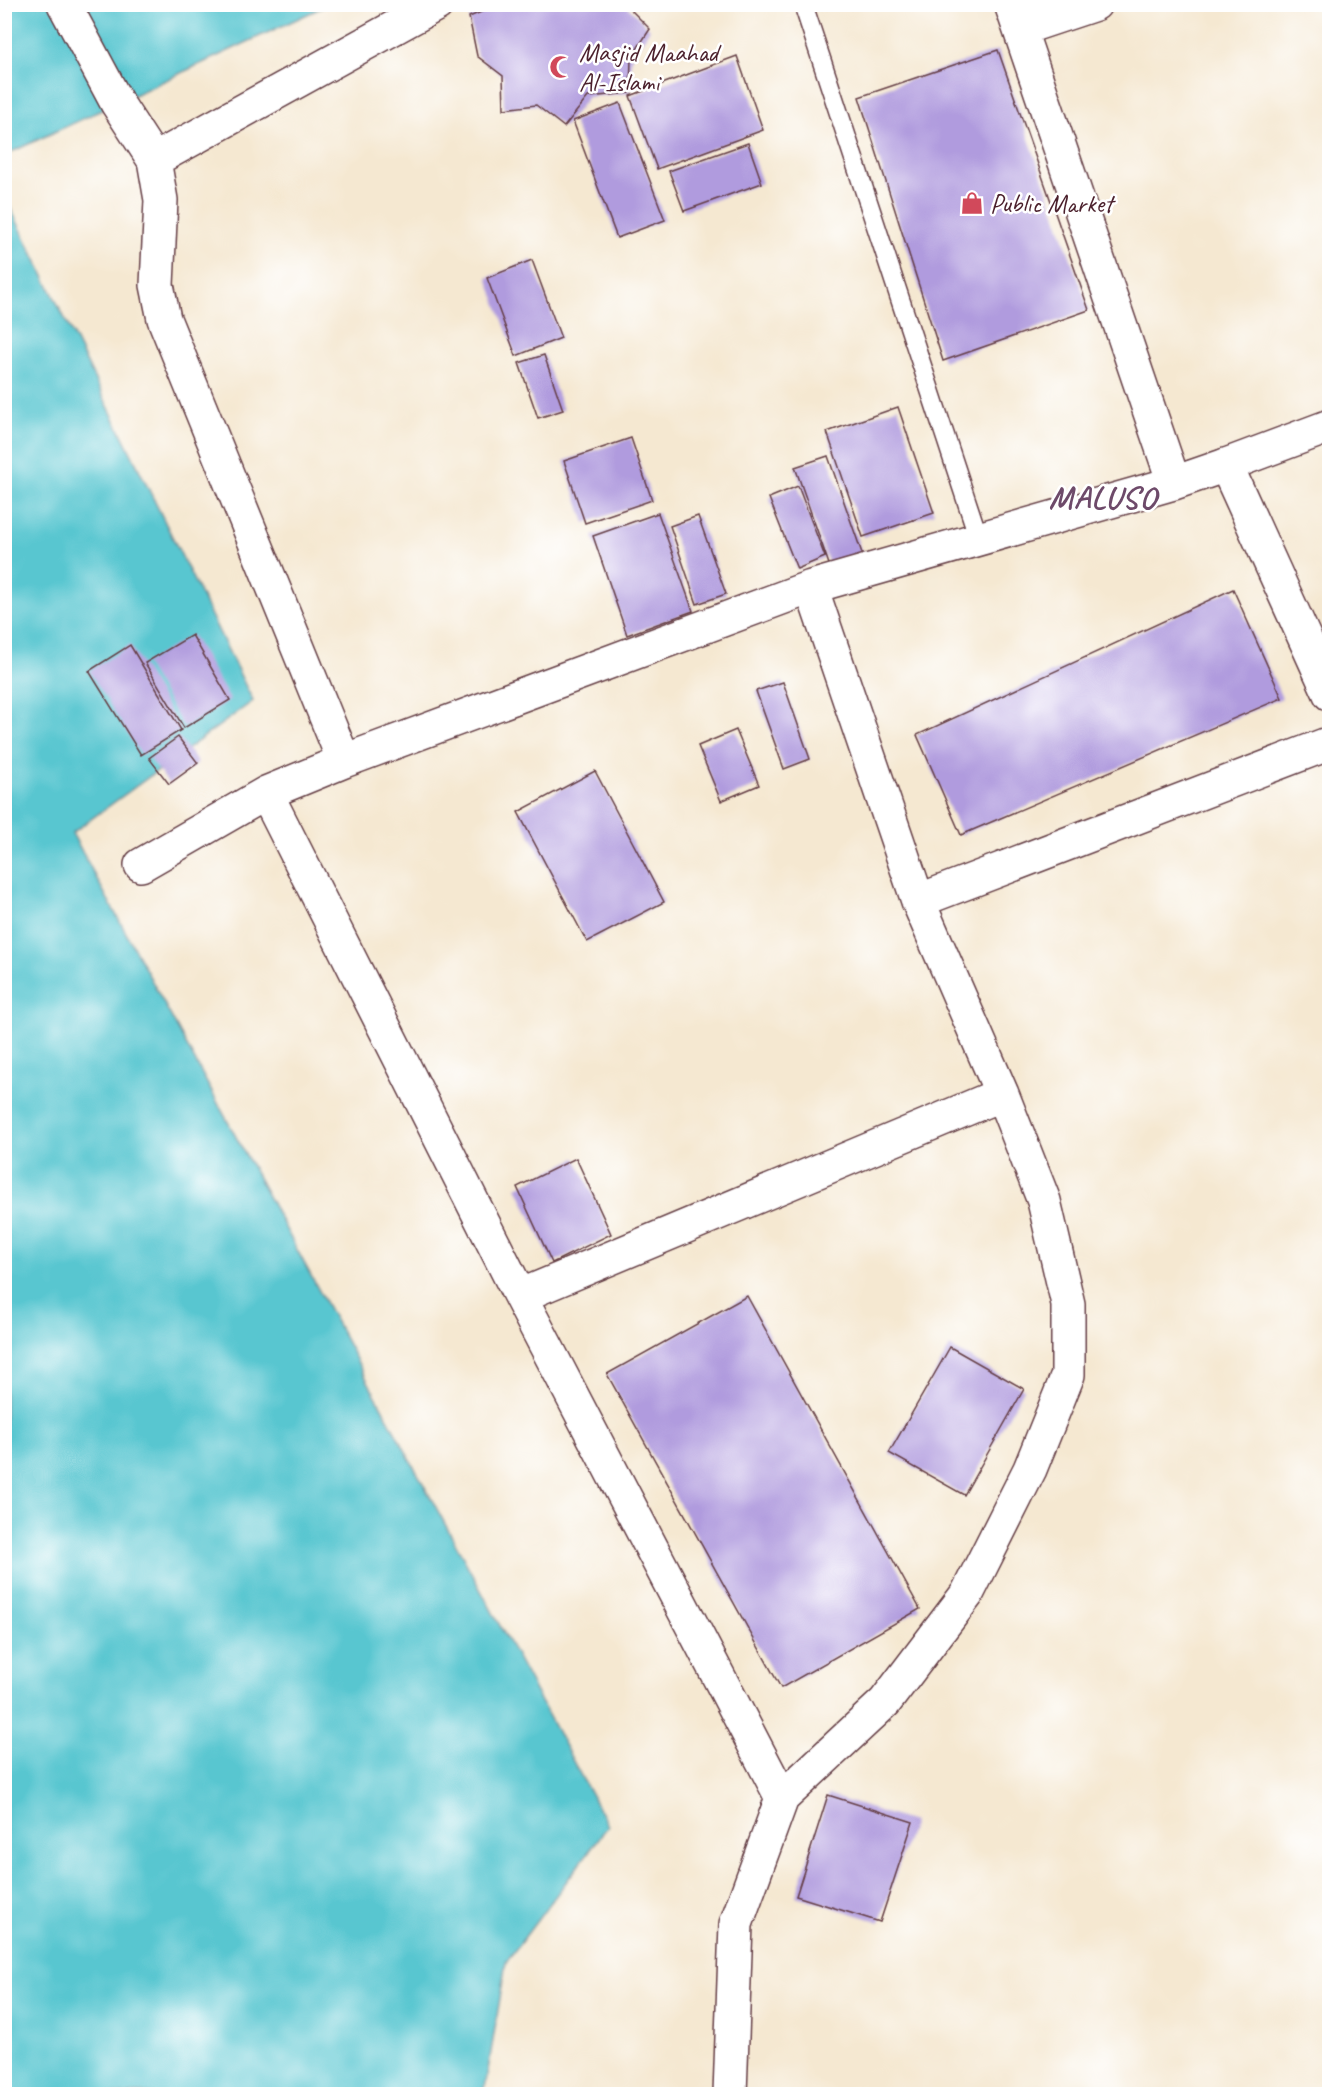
<svg xmlns="http://www.w3.org/2000/svg" width="1334" height="2099" font-family="Caveat,sans-serif">
  <style>
    .water { fill: #59c6d0; stroke: #52727e; stroke-width: 1.5 }
    .building { fill: #b09bde }
    .lines { fill: none; stroke-linecap: round; stroke-linejoin: round }
    .service-casing { stroke: #643d44; stroke-width: 21 }
    .minor-casing { stroke: #643d44; stroke-width: 36 }
    .tertiary-casing { stroke: #643d44; stroke-width: 36 }
    .service { stroke: #fff; stroke-width: 18 }
    .minor { stroke: #fff; stroke-width: 33 }
    .tertiary { stroke: #fff; stroke-width: 33 }
    .labels { text-anchor: middle; stroke-width: 5; stroke-linejoin: round; paint-order: stroke }
    .poi-label { font-size: 26px; fill: #4a1f2b; stroke: #fff; text-anchor: start }
    .district-label { font-size: 32px; font-weight: bold; letter-spacing: 1.5px; fill: #6e4a6a; stroke: #fff }
  </style>
  <rect width="100%" height="100%" fill="#fff"/>
  <filter id="ink" filterUnits="userSpaceOnUse"><feTurbulence type="fractalNoise" baseFrequency=".0167" numOctaves="2"/><feDisplacementMap in="SourceGraphic" scale="12" xChannelSelector="R" yChannelSelector="G"/><feConvolveMatrix kernelMatrix="1 2 1 2 8 2 1 2 1" color-interpolation-filters="sRGB"/></filter>
  <filter id="wash" filterUnits="userSpaceOnUse"><feTurbulence type="fractalNoise" baseFrequency=".008" numOctaves="4" result="noise"/><feDisplacementMap in="SourceGraphic" scale="24" xChannelSelector="R" yChannelSelector="G"/><feGaussianBlur stdDeviation="1.35" result="paint"/><feColorMatrix in="noise" values="0 0 0 0 0 0 0 0 0 0 0 0 0 0 0 0 0 1.4 0 .05"/><feComposite in="paint" operator="in"/></filter>
  <g filter="url(#wash)">
    <rect width="100%" height="100%" fill="#f5e8d1"/>
    <path class="water" d="M 5,4 L 327,5 L 5,155 Z
      M 4,195 L 253,701 L 72,833 L 608,1826 L 506,1962 L 484,2094 L 5,2094 Z"/>
    <g id="blocks">
      <path class="building" d="M 501,4 L 625,4 L 650,29 L 631,58 L 630,93 L 588,97 L 564,127 L 536,105 L 504,109 L 503,76 L 477,56 L 469,17 Z
        M 998,50 L 1089,310 L 943,361 L 859,97 Z
        M 737,56 L 763,130 L 657,169 L 630,96 Z
        M 620,103 L 665,220 L 617,238 L 573,121 Z
        M 748,143 L 762,183 L 684,211 L 669,171 Z
        M 532,260 L 561,338 L 516,356 L 487,278 Z
        M 544,355 L 563,410 L 538,418 L 519,363 Z
        M 898,407 L 934,513 L 863,537 L 827,432 Z
        M 631,438 L 652,500 L 585,523 L 564,461 Z
        M 828,456 L 864,559 L 831,570 L 795,467 Z
        M 798,486 L 825,557 L 797,569 L 769,498 Z
        M 658,513 L 693,611 L 627,635 L 593,536 Z
        M 698,516 L 726,594 L 697,604 L 670,526 Z
        M 1233,589 L 1282,698 L 961,835 L 917,735 Z
        M 192,635 L 230,700 L 184,728 L 145,663 Z
        M 130,645 L 181,730 L 141,755 L 89,671 Z
        M 783,682 L 810,759 L 784,769 L 756,691 Z
        M 736,730 L 759,785 L 721,801 L 698,746 Z
        M 178,737 L 198,763 L 169,784 L 149,758 Z
        M 595,771 L 664,902 L 587,942 L 518,812 Z
        M 576,1158 L 611,1234 L 552,1263 L 517,1187 Z
        M 747,1296 L 920,1609 L 781,1688 L 607,1374 Z
        M 950,1347 L 1024,1389 L 964,1495 L 889,1453 Z
        M 828,1795 L 913,1822 L 880,1922 L 796,1896 Z"/>
    </g>
  </g>
  <g filter="url(#ink)">
    <use href="#blocks" fill-opacity="0" stroke="#643d44" stroke-width="1.5"/>
    <g class="lines">
      <g class="service-casing">
        <path id="service" d="M 803,4 L 979,539"/>
      </g>
      <g class="minor-casing">
        <path id="minor" d="M 64,4 L 117,103 L 154,160 L 161,200 L 157,285 L 164,319 L 344,761
          M 1011,4 L 1174,483
          M 1020,29 L 1095,4
          M 154,160 L 437,4
          M 266,793 L 520,1296 L 782,1798
          M 141,865 L 266,793 L 344,761 L 811,587 L 1174,483 L 1226,465 L 1330,694
          M 918,901 L 1330,743
          M 520,1296 L 1002,1094
          M 730,2094 L 736,1924 L 782,1798 L 885,1702 L 967,1594 L 1030,1469 L 1068,1375 L 1068,1304 L 1044,1201 L 1002,1094 L 918,901 L 811,587"/>
      </g>
      <g class="tertiary-casing">
        <path id="tertiary" d="M 1226,465 L 1330,426"/>
      </g>
      <use href="#service" class="service"/>
      <use href="#minor" class="minor"/>
      <use href="#tertiary" class="tertiary"/>
    </g>
  </g>
  <defs>
    <g id="mosque-bare" transform="scale(1.8)"><path d="M3.5-4.9A6 6 0 1 0 3.5 4.9A5 5 0 1 1 3.5-4.9Z" fill="#d1495b" stroke="#fff" stroke-width="2.5" paint-order="stroke"/></g>
    <g id="shop-bare" transform="scale(1.8)"><path d="M-5-2.5h2.3a2.7 3.5 0 0 1 5.4 0H5L5.5 6h-11ZM-1.5-2.5h3a1.5 2.3 0 0 0-3 0Z" fill="#d1495b" stroke="#fff" stroke-width="2.5" paint-order="stroke"/></g>
  </defs>
  <g fill-rule="evenodd">
    <use href="#mosque-bare" x="561" y="67"/>
    <use href="#shop-bare" x="972" y="203"/>
  </g>
  <g class="labels">
    <g class="poi-label">
      <text x="579" y="61">Masjid Maahad<tspan x="579" dy="30">Al-Islami</tspan></text>
      <text x="990" y="212">Public Market</text>
    </g>
    <g class="district-label">
      <text x="1103" y="508">MALUSO</text>
    </g>
  </g>
  <rect width="1334" height="2099" fill="none" stroke="#fff" stroke-width="24"/>
</svg>
